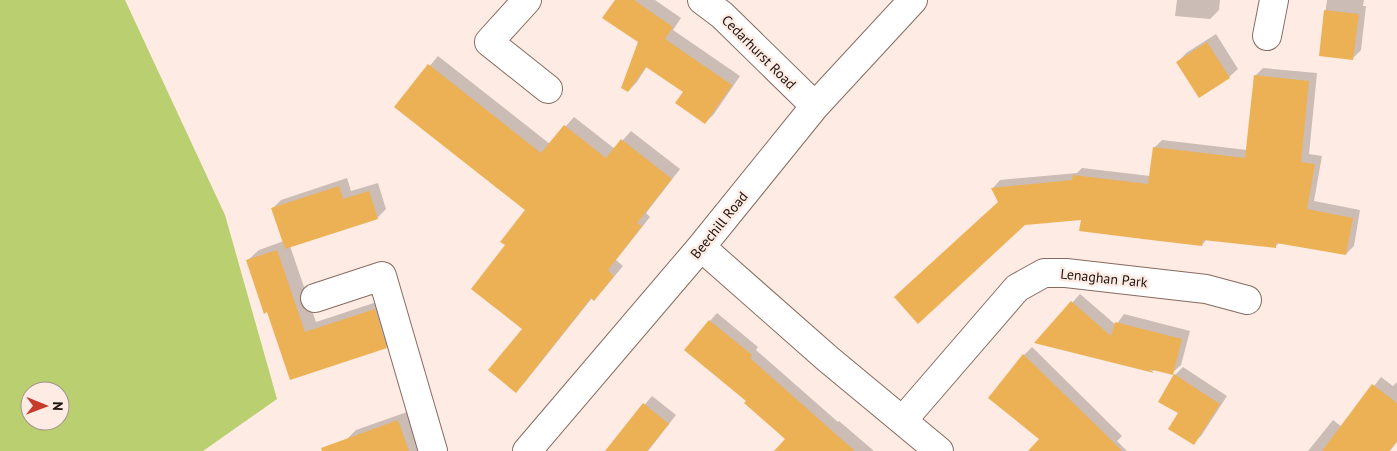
<svg xmlns="http://www.w3.org/2000/svg" width="1397" height="451" font-family="'PT Sans',sans-serif">
  <style>
    .green { fill: #bacf6f; fill-rule: evenodd }
    .shadow { fill: #0003 }
    .building { fill: #ecb155 }
    .lines { fill: none; stroke-linecap: round; stroke-linejoin: round }
    .minor-casing { stroke: #866b60; stroke-width: 30 }
    .minor { stroke: #fff; stroke-width: 28 }
    .labels { text-anchor: middle; stroke-width: 5; stroke-linejoin: round; paint-order: stroke }
    .street-label { font-size: 14px; fill: #1d120e; stroke: #feebe4 }
  </style>
  <rect width="100%" height="100%" fill="#feebe4"/>
  <path class="green" d="M 0,0 L 125,0 L 225,215 L 277,399 L 203,451 L 0,451 ZM 30,391 L 60,391 L 60,421 L 30,421 Z"/>
  <path class="shadow" d="M 616,0 L 655,0 L 681,18 L 673,30 L 740,76 L 714,114 L 705,123 L 685,92 L 647,66 L 637,82 L 628,91 L 639,42 Z
    M 1177,0 L 1220,0 L 1219,10 L 1210,19 L 1175,16 Z
    M 1327,0 L 1364,0 L 1363,6 L 1366,6 L 1361,50 L 1352,59 L 1320,55 Z
    M 1216,34 L 1238,69 L 1229,77 L 1178,62 L 1186,53 Z
    M 438,56 L 550,144 L 574,117 L 615,149 L 631,131 L 680,169 L 646,213 L 650,217 L 616,260 L 623,266 L 603,290 L 594,299 L 592,298 L 525,382 L 516,391 L 523,329 L 506,245 L 527,210 L 396,107 Z
    M 1263,68 L 1317,73 L 1309,154 L 1322,156 L 1314,201 L 1360,210 L 1354,246 L 1346,254 L 1280,242 L 1275,247 L 1207,239 L 1202,245 L 1000,202 L 993,188 L 1000,180 L 1077,173 L 1082,168 L 1150,176 L 1154,148 L 1162,140 L 1247,150 L 1255,76 Z
    M 347,178 L 351,191 L 378,183 L 386,209 L 377,218 L 290,246 L 316,322 L 386,299 L 397,336 L 386,347 L 291,379 L 268,311 L 248,260 L 259,250 L 284,241 L 273,208 L 281,200 Z
    M 1080,294 L 1116,325 L 1124,314 L 1190,331 L 1181,365 L 1172,373 L 1155,369 L 1153,371 L 1037,342 Z
    M 717,313 L 758,347 L 756,350 L 838,422 L 839,421 L 874,451 L 776,451 L 786,439 L 748,400 L 710,321 Z
    M 1032,347 L 1122,436 L 1117,441 L 1127,451 L 1045,451 L 1024,355 Z
    M 1183,367 L 1227,396 L 1201,436 L 1193,443 L 1180,413 L 1160,401 L 1175,375 Z
    M 1381,377 L 1393,386 L 1397,382 L 1397,442 L 1390,451 L 1308,451 L 1333,420 L 1342,427 Z
    M 652,396 L 676,415 L 648,451 L 606,451 Z
    M 407,412 L 420,451 L 352,451 L 347,439 L 356,430 Z"/>
  <path class="building" d="M 615,0 L 634,0 L 673,27 L 665,39 L 732,85 L 705,124 L 675,103 L 683,92 L 646,67 L 628,92 L 621,88 L 638,42 L 602,18 Z
    M 1324,10 L 1359,14 L 1353,60 L 1319,56 Z
    M 1207,42 L 1230,78 L 1199,98 L 1176,62 Z
    M 428,64 L 541,153 L 564,125 L 606,158 L 621,139 L 672,179 L 637,223 L 642,226 L 608,270 L 614,276 L 594,301 L 591,298 L 516,393 L 488,370 L 522,329 L 471,289 L 505,245 L 500,242 L 525,210 L 394,107 Z
    M 1254,75 L 1309,81 L 1301,162 L 1315,164 L 1307,209 L 1353,218 L 1346,255 L 1276,243 L 1276,248 L 1203,240 L 1202,246 L 1151,240 L 1079,231 L 1081,220 L 1025,225 L 918,324 L 894,297 L 998,202 L 991,188 L 1072,180 L 1073,175 L 1148,184 L 1153,147 L 1245,158 Z
    M 339,186 L 343,199 L 369,191 L 378,219 L 285,249 L 271,208 Z
    M 277,250 L 305,332 L 375,309 L 387,348 L 290,380 L 267,312 L 264,314 L 246,260 Z
    M 1071,301 L 1111,336 L 1115,322 L 1182,339 L 1173,375 L 1149,369 L 1154,373 L 1034,343 Z
    M 709,320 L 752,355 L 750,358 L 855,451 L 774,451 L 785,439 L 744,403 L 746,401 L 684,350 Z
    M 1023,354 L 1099,428 L 1122,451 L 1028,451 L 1039,439 L 988,398 Z
    M 1174,374 L 1220,404 L 1194,445 L 1168,429 L 1178,413 L 1158,402 Z
    M 1372,384 L 1397,403 L 1397,441 L 1389,451 L 1322,451 Z
    M 643,403 L 669,424 L 647,451 L 605,451 Z
    M 398,420 L 409,451 L 322,451 L 321,448 Z"/>
  <g class="lines">
    <g class="minor-casing">
      <path id="minor" d="M 527,0 L 489,42 L 548,89
        M 702,0 L 722,15 L 815,106
        M 1267,36 L 1274,0
        M 701,247 L 828,359 L 939,451
        M 315,298 L 382,276 L 433,451
        M 903,420 L 1017,288 L 1044,273 L 1066,273 L 1206,289 L 1247,300
        M 527,451 L 701,247 L 815,106 L 913,0"/>
    </g>
    <use href="#minor" class="minor"/>
  </g>
  <g class="labels">
    <g class="street-label">
      <text transform="translate(759 52) rotate(45)" y="5">Cedarhurst Road</text>
      <text transform="translate(719 225) rotate(-51)" y="5">Beechill Road</text>
      <text transform="translate(1104 278) rotate(6)" y="5">Lenaghan Park</text>
    </g>
  </g>
  <g transform="translate(45 406) rotate(91)"><circle r="24" fill="#feebe4" stroke="#a4948e"/>
  <path d="M0-4L9 19L0 12L-9 19Z" fill="#c73b2b"/>
  <text y="-8" font-size="14" font-weight="bold" text-anchor="middle" fill="#1d120e">N</text>
  </g>
</svg>
